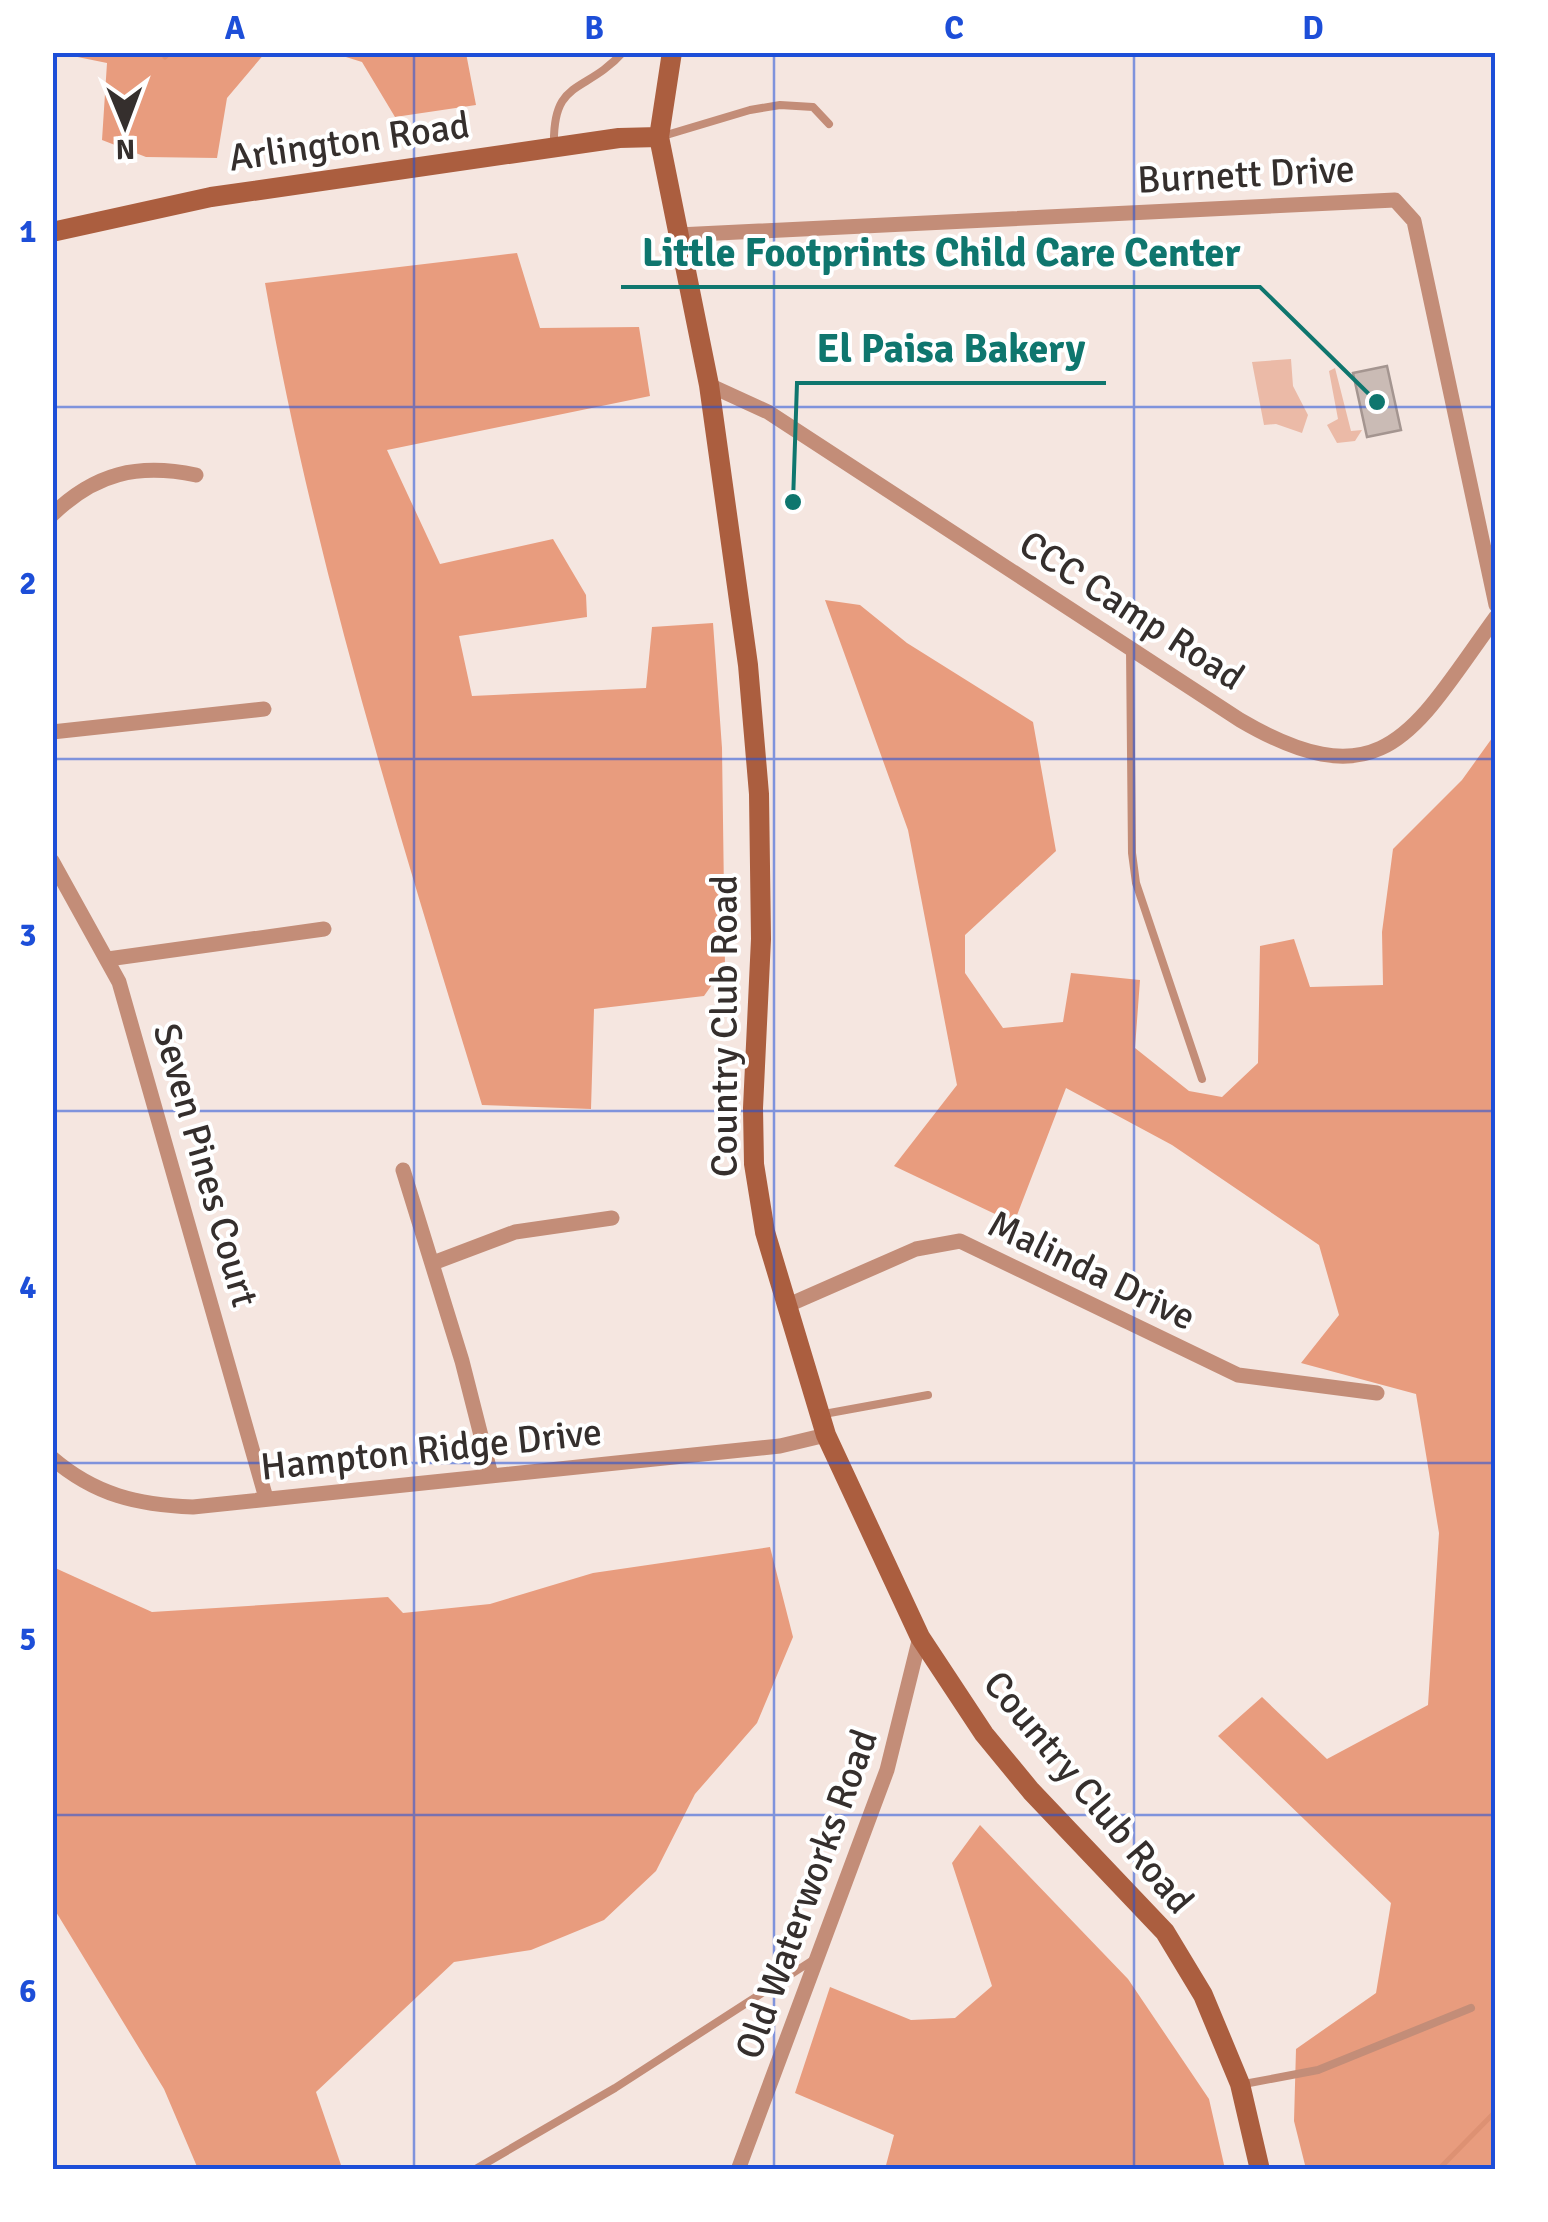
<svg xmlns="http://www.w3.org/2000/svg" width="1548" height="2222" font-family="Signika,sans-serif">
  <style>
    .green { fill: #ebbaa7 }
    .forest { fill: #e89c7e }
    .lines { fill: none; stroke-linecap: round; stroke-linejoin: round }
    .stream { stroke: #dd9173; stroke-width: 5 }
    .building { fill: #cabbb5; stroke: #a49590; stroke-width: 2.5 }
    .lane { stroke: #c38d78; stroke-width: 8 }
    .street { stroke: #c38d78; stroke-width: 15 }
    .secondary { stroke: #ab5e3f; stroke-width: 20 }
    .grid { fill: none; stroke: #1d4ed8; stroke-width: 2.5; stroke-opacity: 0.55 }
    .labels { text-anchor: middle; stroke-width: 8; stroke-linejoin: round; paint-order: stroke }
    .street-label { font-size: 38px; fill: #352f2d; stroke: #fff }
    .leader { fill: none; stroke: #0f766e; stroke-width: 4 }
    .callout-dot { fill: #0f766e; stroke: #fff; stroke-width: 4 }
    .callout-label { font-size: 40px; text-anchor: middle; font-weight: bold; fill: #0f766e; stroke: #fff; stroke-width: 8; stroke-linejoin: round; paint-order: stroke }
    .neatline { fill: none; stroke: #1d4ed8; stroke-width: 4 }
    .grid-label { font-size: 32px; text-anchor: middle; font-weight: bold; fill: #1d4ed8 }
  </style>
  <rect width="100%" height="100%" fill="#f5e6e0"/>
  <path class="green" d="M 1291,359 L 1293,386 L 1308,415 L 1302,433 L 1276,424 L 1264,425 L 1252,362 Z
    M 1335,368 L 1351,431 L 1362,430 L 1355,441 L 1337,443 L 1327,425 L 1338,419 L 1329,371 Z"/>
  <path class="forest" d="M 53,52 L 265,52 L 265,53 L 227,98 L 217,158 L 146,157 L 102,140 L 107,63 Z
    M 333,53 L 466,53 L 476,105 L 395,117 L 362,62 Z
    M 517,253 L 540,328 L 639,327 L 650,396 L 387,450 L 440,564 L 553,539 L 586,595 L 587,617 L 459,636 L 472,696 L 646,688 L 652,627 L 713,623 L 722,748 L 725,966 L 704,996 L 594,1009 L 591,1109 L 482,1105 C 399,834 314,562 265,283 Z
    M 825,600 L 860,605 L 907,643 L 1033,722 L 1056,851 L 965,935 L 965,973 L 1003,1028 L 1063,1022 L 1071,973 L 1140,980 L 1135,1048 L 1189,1091 L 1222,1097 L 1258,1063 L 1260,946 L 1294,939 L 1310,987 L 1383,985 L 1382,932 L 1393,849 L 1462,780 L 1495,734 L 1495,2169 L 1306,2169 L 1294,2121 L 1296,2049 L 1376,1993 L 1391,1903 L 1218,1736 L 1262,1697 L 1327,1759 L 1428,1705 L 1439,1533 L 1416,1394 L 1301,1363 L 1339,1315 L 1319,1245 L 1172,1145 L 1066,1088 L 1014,1223 L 894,1166 L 957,1085 L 908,830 Z
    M 770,1547 L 793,1637 L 757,1723 L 695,1794 L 656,1871 L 604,1920 L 531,1950 L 454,1962 L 316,2092 L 341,2165 L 328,2170 L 198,2169 L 164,2089 L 53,1907 L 53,1567 L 152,1612 L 388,1597 L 403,1613 L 490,1604 L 593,1573 Z
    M 980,1825 L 1128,1979 L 1209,2099 L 1225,2169 L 885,2169 L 894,2135 L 795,2093 L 830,1987 L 911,2020 L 955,2018 L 992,1986 L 952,1863 Z"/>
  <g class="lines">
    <path class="stream" d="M 165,57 L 170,52
      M 1438,2170 L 1496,2111"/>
  </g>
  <path class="building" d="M 1387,366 L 1401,430 L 1367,437 L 1353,373 Z"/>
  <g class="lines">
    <path class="lane" d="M 663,136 L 750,110 L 780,105 L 813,107 L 829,124
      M 554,147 C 552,77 585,95 623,52
      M 1130,650 L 1132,853 L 1136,883 L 1202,1079
      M 824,1414 L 928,1395
      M 1244,2084 L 1318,2070 L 1471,2008
      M 474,2170 L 615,2088 L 813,1960"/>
    <path class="street" d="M 678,235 L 1395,200 L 1414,221 L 1496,605
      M 709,385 L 768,412 L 1240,720 C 1385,805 1415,728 1496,617
      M 52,515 C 95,473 138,463 196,475
      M 52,732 L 264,709
      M 52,861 L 119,982 L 266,1498
      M 108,959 L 324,929
      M 403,1170 L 462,1361 L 491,1475
      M 433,1263 L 515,1232 L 612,1218
      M 786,1306 L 916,1249 L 960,1241 L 1238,1375 L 1377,1393
      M 52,1458 C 95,1495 138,1505 193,1507 L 780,1446 L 826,1435
      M 738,2170 L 887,1770 L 920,1637"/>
    <path class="secondary" d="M 672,52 L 659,137 L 709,385 L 748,665 L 759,794 L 761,939 L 753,1108 L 754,1164 L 765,1232 L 826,1435 L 920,1637 L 984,1734 L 1031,1791 L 1165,1932 L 1203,1995 L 1240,2084 L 1260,2170
      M 52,232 L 211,197 L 619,138 L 659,137"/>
  </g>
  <path class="grid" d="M 414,52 L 414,2170M 774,52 L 774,2170M 1134,52 L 1134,2170M 52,407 L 1496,407M 52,759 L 1496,759M 52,1111 L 1496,1111M 52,1463 L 1496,1463M 52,1815 L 1496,1815"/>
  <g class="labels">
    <g class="street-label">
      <text transform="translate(349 141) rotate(-8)" y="13">Arlington Road</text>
      <text transform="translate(1246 174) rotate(-3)" y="13">Burnett Drive</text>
      <text transform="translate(1132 610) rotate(33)" y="13">CCC Camp Road</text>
      <text transform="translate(724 1026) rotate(-90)" y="13">Country Club Road</text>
      <text transform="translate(206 1165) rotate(74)" y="13">Seven Pines Court</text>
      <text transform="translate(1092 1270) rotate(26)" y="13">Malinda Drive</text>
      <text transform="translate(431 1449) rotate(-6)" y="13">Hampton Ridge Drive</text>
      <text transform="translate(1089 1792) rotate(50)" y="13">Country Club Road</text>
      <text transform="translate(806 1894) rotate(-70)" y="13">Old Waterworks Road</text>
    </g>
  </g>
  <path class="leader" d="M1377 402L1260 287H621M793 502L797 383H1106"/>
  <g class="callout-dot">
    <circle cx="1377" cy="402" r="10"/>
    <circle cx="793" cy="502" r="10"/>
  </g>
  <g class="callout-label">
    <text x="941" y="266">Little Footprints Child Care Center</text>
    <text x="951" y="362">El Paisa Bakery</text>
  </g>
  <rect width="1548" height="2222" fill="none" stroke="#ffffff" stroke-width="110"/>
  <g transform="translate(125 125) rotate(179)" stroke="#ffffff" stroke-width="8" paint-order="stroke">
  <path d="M0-8L18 38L0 25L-18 38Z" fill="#352f2d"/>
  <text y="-15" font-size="28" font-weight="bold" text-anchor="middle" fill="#352f2d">N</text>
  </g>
  <rect x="55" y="55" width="1438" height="2112" class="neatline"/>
  <g class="grid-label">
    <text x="235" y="39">A</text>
    <text x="594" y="39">B</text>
    <text x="954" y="39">C</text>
    <text x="1313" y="39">D</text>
    <text x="28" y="242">1</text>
    <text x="28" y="594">2</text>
    <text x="28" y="946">3</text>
    <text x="28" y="1298">4</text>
    <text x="28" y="1650">5</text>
    <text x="28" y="2002">6</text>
  </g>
</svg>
